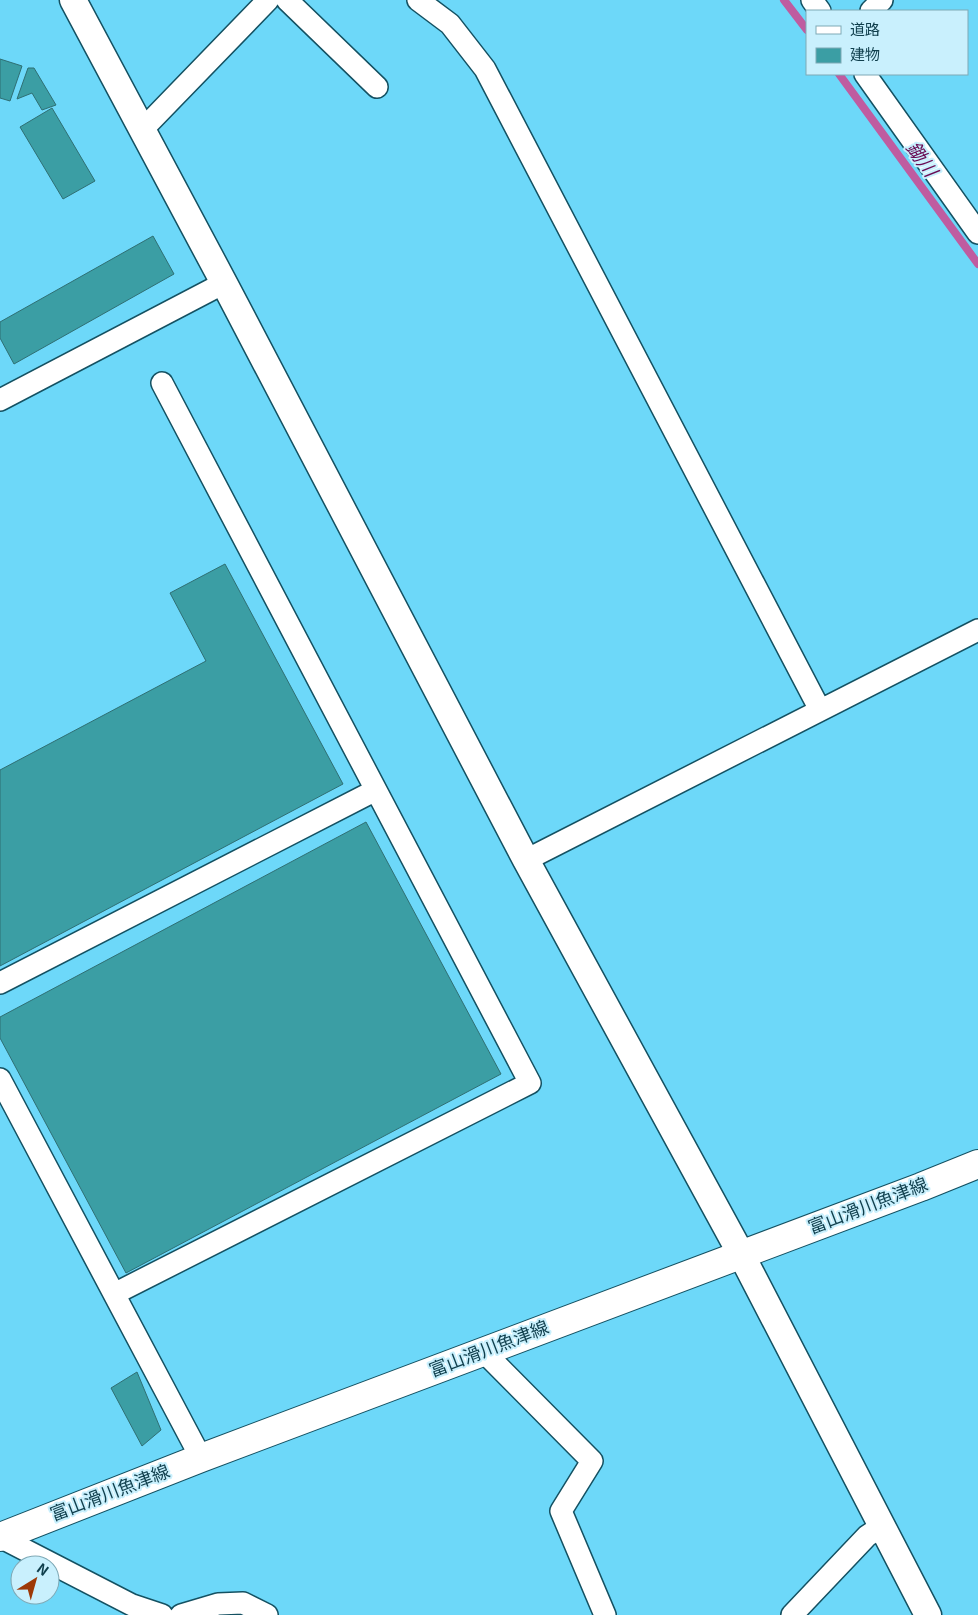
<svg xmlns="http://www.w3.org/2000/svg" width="978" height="1615" font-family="Georgia,'Noto Sans JP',serif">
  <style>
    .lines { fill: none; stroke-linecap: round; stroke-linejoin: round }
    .stream { stroke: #bf5ca0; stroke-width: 8 }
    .building { fill: #3b9ea4; stroke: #2f6f73 }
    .minor-casing { stroke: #145162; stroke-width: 24 }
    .tertiary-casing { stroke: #145162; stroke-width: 29 }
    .secondary-casing { stroke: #145162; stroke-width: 30 }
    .minor { stroke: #fff; stroke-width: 21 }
    .tertiary { stroke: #fff; stroke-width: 26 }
    .secondary { stroke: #fff; stroke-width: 28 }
    .labels { text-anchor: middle; stroke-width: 4; stroke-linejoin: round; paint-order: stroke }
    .street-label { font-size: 18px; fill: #0f3e4c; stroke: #c9f0fd }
    .water-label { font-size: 19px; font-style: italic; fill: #690a52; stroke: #c9f0fd }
  </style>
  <rect width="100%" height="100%" fill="#6dd8f9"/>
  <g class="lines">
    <path class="stream" d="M 784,0 L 807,30
      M 839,74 L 978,264"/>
  </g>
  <path class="building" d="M 0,59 L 22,66 L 10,101 L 0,98 Z
    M 28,68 L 34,68 L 56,105 L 42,110 L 32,93 L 17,99 Z
    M 52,108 L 95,181 L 63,199 L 20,127 Z
    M 153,236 L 174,274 L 14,364 L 0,338 L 0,322 Z
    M 225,564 L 343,784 L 0,966 L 0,770 L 206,661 L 170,593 Z
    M 366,822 L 501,1074 L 126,1273 L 0,1038 L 0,1017 Z
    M 137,1372 L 161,1430 L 142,1446 L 111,1388 Z"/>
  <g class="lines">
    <g class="minor-casing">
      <path id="minor" d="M 287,0 L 377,87
        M 418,0 L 450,24 L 485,69 L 820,710
        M 812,0 L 820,11
        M 871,11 L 882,0
        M 865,74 L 978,233
        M 143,129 L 268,0
        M 0,400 L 224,283
        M 526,860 L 978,630
        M 0,983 L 376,790
        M 0,1079 L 201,1458
        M 114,1294 L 530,1083 L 162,383
        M 483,1351 L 592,1461 L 561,1511 L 605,1615
        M 0,1537 L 132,1605 L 162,1615
        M 181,1615 L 218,1604 L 243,1603 L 267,1615
        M 792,1615 L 867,1536 L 882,1526"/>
    </g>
    <g class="tertiary-casing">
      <path id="tertiary" d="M 73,0 L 224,283 L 526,860 L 741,1254 L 928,1615"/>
    </g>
    <g class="secondary-casing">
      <path id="secondary" d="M 0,1537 L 201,1458 L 921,1187 L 978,1164"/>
    </g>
    <use href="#minor" class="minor"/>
    <use href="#tertiary" class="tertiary"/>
    <use href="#secondary" class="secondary"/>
  </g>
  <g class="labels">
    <g class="street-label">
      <text transform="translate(868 1206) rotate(-21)" y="6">富山滑川魚津線</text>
      <text transform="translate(489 1349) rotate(-21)" y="6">富山滑川魚津線</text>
      <text transform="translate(110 1493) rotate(-21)" y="6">富山滑川魚津線</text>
    </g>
    <g class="water-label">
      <text transform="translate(922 159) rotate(54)" y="7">鋤川</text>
    </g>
  </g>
  <rect x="806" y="10" width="162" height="65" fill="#c9f0fd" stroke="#7fa9b6"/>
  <rect x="816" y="26" width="25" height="8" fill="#ffffff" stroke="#7fa9b6"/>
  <text x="850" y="35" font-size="15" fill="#0f3e4c">道路</text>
  <rect x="816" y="48" width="25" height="15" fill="#3b9ea4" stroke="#7fa9b6"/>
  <text x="850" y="60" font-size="15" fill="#0f3e4c">建物</text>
  <g transform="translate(35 1580) rotate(37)"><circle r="24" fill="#c9f0fd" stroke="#7fa9b6"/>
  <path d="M0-4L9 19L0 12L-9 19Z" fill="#9d3907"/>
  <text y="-8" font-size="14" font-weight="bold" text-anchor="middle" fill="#0f3e4c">N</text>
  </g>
</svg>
